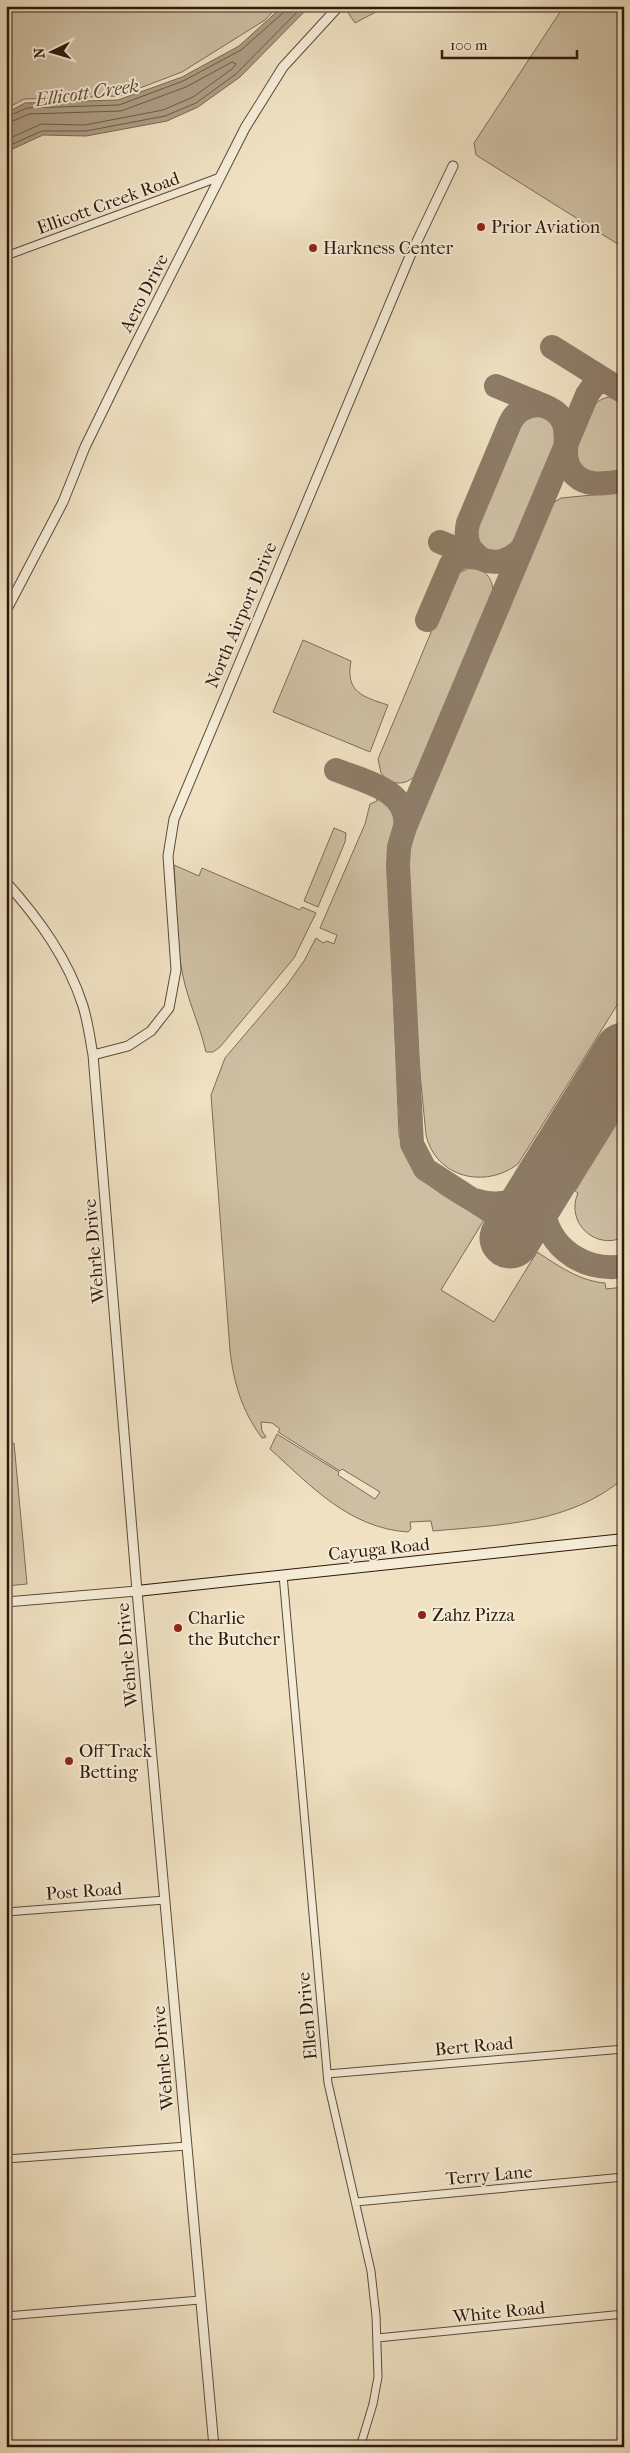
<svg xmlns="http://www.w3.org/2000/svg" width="630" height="2453" font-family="'IM FELL French Canon',serif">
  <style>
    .green { fill: #cebfa3; stroke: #7e6c58 }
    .water { fill: #ad9d84; stroke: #7a6854 }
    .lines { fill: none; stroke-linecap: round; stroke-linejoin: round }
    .shore { stroke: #6d5a48; stroke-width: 1 }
    .taxiway { stroke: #8e7c67; stroke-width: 24 }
    .runway { stroke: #8e7c67; stroke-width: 61 }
    .minor-casing { stroke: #5e4a3a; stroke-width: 9 }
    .tertiary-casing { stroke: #5e4a3a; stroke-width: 11 }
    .secondary-casing { stroke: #2d180c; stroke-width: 12 }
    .minor { stroke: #f5ecd7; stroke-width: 7 }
    .tertiary { stroke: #f5ecd7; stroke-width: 9 }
    .secondary { stroke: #f5ecd7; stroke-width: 10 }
    .poi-dot { fill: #8f2418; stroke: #f5ecd7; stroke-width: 2 }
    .labels { text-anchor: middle; stroke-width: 4; stroke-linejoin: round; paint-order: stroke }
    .street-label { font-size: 18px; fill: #2d180c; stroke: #f5ecd7 }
    .poi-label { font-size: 18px; fill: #2d180c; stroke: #f5ecd7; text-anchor: start }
    .water-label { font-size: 19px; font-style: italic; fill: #604d3c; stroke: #f5ecd7 }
  </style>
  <rect width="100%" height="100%" fill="#efe1c2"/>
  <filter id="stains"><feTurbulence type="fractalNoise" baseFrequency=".004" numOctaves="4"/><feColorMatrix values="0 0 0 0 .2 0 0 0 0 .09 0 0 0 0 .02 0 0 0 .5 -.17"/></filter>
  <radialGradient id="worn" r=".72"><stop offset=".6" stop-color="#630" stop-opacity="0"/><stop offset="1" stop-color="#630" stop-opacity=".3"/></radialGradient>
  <path class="green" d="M 6,6 L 278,6 L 265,20 L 182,72 L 119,96 L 24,99 L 6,109 Z
    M 351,6 L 387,6 L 355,23 L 347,11 Z
    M 564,6 L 624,6 L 624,248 L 476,155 L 474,143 Z
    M 609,397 L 624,404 L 624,471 L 590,473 L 578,463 C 573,450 586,415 595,404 C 599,400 604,398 609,397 Z
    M 535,416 C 550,416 559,428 556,443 L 514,542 L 503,551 L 488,550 L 477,539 L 476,526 L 519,423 Z
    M 624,492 L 624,994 L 518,1164 C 485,1189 436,1178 426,1135 L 415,1022 L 408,867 L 412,838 L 553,503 L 561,498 Z
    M 469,568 C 485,568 493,578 493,593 L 416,775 C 405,786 391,786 381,773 L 378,759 L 455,575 Z
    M 303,640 L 351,661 C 345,692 363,697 388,705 L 370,752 L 273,712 Z
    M 377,799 C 404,802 394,823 390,839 C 389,849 388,858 388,867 L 399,1134 C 410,1184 445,1195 484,1220 L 441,1290 L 494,1322 L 537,1252 C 559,1266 579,1281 605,1283 L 606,1289 L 624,1287 L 624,1478 C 570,1524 499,1525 433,1531 L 431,1521 L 410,1522 L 411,1529 L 408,1532 C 349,1528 311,1486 270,1449 L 277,1434 L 339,1472 L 338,1475 L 375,1499 L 380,1492 L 342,1469 L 340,1471 L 278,1432 L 280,1429 L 272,1423 L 261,1422 L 262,1431 L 266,1437 L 262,1438 C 242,1411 234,1384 230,1351 L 211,1095 L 225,1058 L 287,985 L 304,961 L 316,938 L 323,943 L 327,941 L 334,944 L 337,935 L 320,928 L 365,824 L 370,804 L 377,801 Z
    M 334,828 L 346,833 L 345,842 L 318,907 L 304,901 Z
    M 174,865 L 199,876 L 202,868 L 300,910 L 302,907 L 316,913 L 294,958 L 220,1047 L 213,1052 L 206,1052 C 201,1029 191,1008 185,985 C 175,947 177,905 174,865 Z
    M 624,1112 L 624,1237 C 595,1251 565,1222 578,1193 L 575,1191 Z
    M 6,1443 L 14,1443 L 27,1584 L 6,1586 Z"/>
  <path class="water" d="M 283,6 L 310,6 L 240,77 L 198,107 L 167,121 L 86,136 L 43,135 L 6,152 L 6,113 L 25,103 L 118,100 L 182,77 L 239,46 Z"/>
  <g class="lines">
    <path class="shore" d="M 6,117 L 27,108 L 119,105 L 183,81 L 241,50 L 284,12 L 286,6
      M 6,124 L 29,114 L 121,111 L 186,87 L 232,62 L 236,64 L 232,69 L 193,97 L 163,110 L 85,125 L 41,124 L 6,140
      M 6,147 L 42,131 L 86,131 L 165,116 L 196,103 L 236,74 L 303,6"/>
    <path class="taxiway" d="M 552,347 L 624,392
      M 496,386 L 545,406
      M 440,542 L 477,557
      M 523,547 C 500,575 459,561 468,523 L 510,423 C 513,417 517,412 523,409 C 531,405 541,404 549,408 C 580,423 554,456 575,475 C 589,488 607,483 624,481
      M 427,620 L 451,564 L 462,556 L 479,558
      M 336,770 C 363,781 410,790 405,827
      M 563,1152 C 556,1166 546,1180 544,1195 C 538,1241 581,1274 624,1266
      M 474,1200 C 506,1210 531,1198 549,1172
      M 490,1211 L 425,1169 L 412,1144 L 398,865 L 399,847 L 405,827 L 587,395 L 594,385 L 605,380"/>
    <path class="runway" d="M 510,1238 L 624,1053"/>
    <g class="minor-casing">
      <path id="minor" d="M 6,256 L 220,177
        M 283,1575 L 328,2083 L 371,2271 L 376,2316 L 378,2377 L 373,2404 L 360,2447
        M 6,1912 L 165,1900
        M 327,2074 L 624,2049
        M 6,2159 L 187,2146
        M 356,2202 L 624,2177
        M 6,2316 L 200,2300
        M 377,2338 L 624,2314"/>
    </g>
    <g class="tertiary-casing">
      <path id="tertiary" d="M 6,611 L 63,502 L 85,447 L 123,369 L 245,128 L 283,67 L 339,6
        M 6,882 C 39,919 68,959 83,1006 C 88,1022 90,1039 93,1055 L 137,1591 L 214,2447
        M 93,1055 L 128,1046 L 151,1031 L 169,1008 L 176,970 L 168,856 L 174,819 L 410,256 L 453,166
        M 6,1602 L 137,1591"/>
    </g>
    <g class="secondary-casing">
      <path id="secondary" d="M 137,1591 L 624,1539"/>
    </g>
    <use href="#minor" class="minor"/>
    <use href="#tertiary" class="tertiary"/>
    <use href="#secondary" class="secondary"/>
  </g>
  <g class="poi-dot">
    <circle cx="481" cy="227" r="5"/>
    <circle cx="313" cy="248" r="5"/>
    <circle cx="422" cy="1615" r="5"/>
    <circle cx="178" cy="1628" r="5"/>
    <circle cx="69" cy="1761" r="5"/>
  </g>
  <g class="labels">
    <g class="street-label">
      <text transform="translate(108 203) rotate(-20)" y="6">Ellicott Creek Road</text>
      <text transform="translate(144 293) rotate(-63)" y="6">Aero Drive</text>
      <text transform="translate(241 615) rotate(-67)" y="6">North Airport Drive</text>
      <text transform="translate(94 1251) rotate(-95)" y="6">Wehrle Drive</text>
      <text transform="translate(379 1549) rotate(-6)" y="6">Cayuga Road</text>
      <text transform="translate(127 1655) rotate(-95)" y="6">Wehrle Drive</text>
      <text transform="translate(84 1891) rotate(-4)" y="6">Post Road</text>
      <text transform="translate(307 2016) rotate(-95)" y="6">Ellen Drive</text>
      <text transform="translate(474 2046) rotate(-5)" y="6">Bert Road</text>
      <text transform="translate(163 2058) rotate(-95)" y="6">Wehrle Drive</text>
      <text transform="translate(489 2175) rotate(-5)" y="6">Terry Lane</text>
      <text transform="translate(499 2312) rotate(-6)" y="6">White Road</text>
    </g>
    <g class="poi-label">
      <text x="491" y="233">Prior Aviation</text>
      <text x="323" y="254">Harkness Center</text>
      <text x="432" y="1621">Zahz Pizza</text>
      <text x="188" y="1624">Charlie<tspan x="188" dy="21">the Butcher</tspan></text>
      <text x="79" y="1757">Off Track<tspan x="79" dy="21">Betting</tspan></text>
    </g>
    <g class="water-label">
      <text transform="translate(87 92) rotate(-8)" y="7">Ellicott Creek</text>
    </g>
  </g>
  <rect width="630" height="2453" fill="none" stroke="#efe1c2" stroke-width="25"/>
  <rect x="8" y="8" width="615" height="2438" fill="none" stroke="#2d180c" stroke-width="2.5"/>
  <rect x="12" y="12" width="605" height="2428" fill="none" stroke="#2d180c"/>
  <g transform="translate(52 52) rotate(265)" stroke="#f5ecd7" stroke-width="4" paint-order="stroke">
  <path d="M0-4L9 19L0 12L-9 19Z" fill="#2d180c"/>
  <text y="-8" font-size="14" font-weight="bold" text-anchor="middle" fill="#2d180c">N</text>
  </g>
  <path d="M442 50v8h135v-8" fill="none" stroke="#2d180c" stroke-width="2.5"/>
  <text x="450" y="50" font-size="15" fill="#2d180c" stroke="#f5ecd7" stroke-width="4" paint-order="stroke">100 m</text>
  <rect width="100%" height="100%" filter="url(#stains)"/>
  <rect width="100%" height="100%" fill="url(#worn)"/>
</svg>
